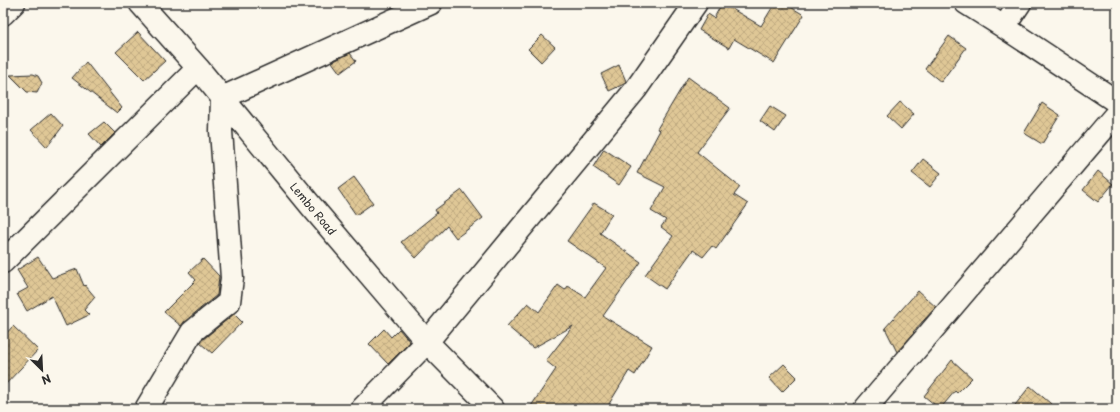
<svg xmlns="http://www.w3.org/2000/svg" width="1120" height="412" font-family="'Playpen Sans',sans-serif">
  <style>
    .building { fill: url(#building-cross-hatch); stroke: #2b2b2b }
    .lines { fill: none; stroke-linecap: round; stroke-linejoin: round }
    .minor-casing { stroke: #2b2b2b; stroke-width: 25 }
    .minor { stroke: #fbf7ec; stroke-width: 22 }
    .labels { text-anchor: middle; stroke-width: 4; stroke-linejoin: round; paint-order: stroke }
    .street-label { font-size: 11px; fill: #2b2b2b; stroke: #fbf7ec }
  </style>
  <defs>
    <pattern id="building-cross-hatch" width="8" height="8" patternUnits="userSpaceOnUse"><rect width="8" height="8" fill="#dfc796"/><path d="M0 0l8 8M0 8l8-8" fill="none" stroke="#c0ab81"/></pattern>
  </defs>
  <rect width="100%" height="100%" fill="#fbf7ec"/>
  <filter id="ink" filterUnits="userSpaceOnUse"><feTurbulence type="fractalNoise" baseFrequency=".025" numOctaves="2"/><feDisplacementMap in="SourceGraphic" scale="8" xChannelSelector="R" yChannelSelector="G"/><feConvolveMatrix kernelMatrix="1 2 1 2 8 2 1 2 1" color-interpolation-filters="sRGB"/></filter>
  <g filter="url(#ink)">
    <path class="building" d="M 722,3 L 761,26 L 775,3 L 784,3 L 804,15 L 774,63 L 734,39 L 729,48 L 699,30 L 708,14 L 714,18 Z
      M 138,32 L 165,61 L 144,80 L 116,52 Z
      M 542,35 L 555,47 L 541,62 L 528,49 Z
      M 949,36 L 966,48 L 941,82 L 925,69 Z
      M 350,53 L 356,61 L 340,73 L 332,62 Z
      M 86,62 L 122,108 L 117,113 L 72,78 Z
      M 619,65 L 626,81 L 624,84 L 609,91 L 601,74 Z
      M 33,74 L 38,76 L 42,83 L 37,93 L 27,92 L 10,75 Z
      M 688,77 L 730,108 L 697,152 L 740,187 L 734,195 L 748,204 L 716,249 L 712,246 L 703,257 L 693,250 L 665,289 L 645,275 L 673,236 L 661,227 L 666,220 L 651,211 L 665,187 L 637,173 L 660,130 L 657,129 Z
      M 900,102 L 914,114 L 901,129 L 887,116 Z
      M 1042,103 L 1060,115 L 1042,144 L 1024,133 Z
      M 770,106 L 786,116 L 775,132 L 760,121 Z
      M 51,113 L 63,126 L 47,147 L 31,130 Z
      M 104,122 L 115,133 L 101,147 L 89,134 Z
      M 604,149 L 631,167 L 619,185 L 593,167 Z
      M 923,159 L 941,173 L 930,187 L 912,173 Z
      M 1098,171 L 1113,184 L 1098,202 L 1083,190 Z
      M 354,177 L 373,203 L 356,215 L 338,189 Z
      M 462,190 L 483,218 L 456,238 L 447,226 L 416,258 L 401,242 L 437,213 L 435,210 Z
      M 594,203 L 612,214 L 600,233 L 641,262 L 603,316 L 652,346 L 635,375 L 629,371 L 606,409 L 529,409 L 556,369 L 546,361 L 573,326 L 533,348 L 507,326 L 528,303 L 539,312 L 558,285 L 565,290 L 568,286 L 585,297 L 606,268 L 567,241 Z
      M 38,257 L 52,278 L 77,269 L 84,286 L 85,285 L 95,297 L 84,310 L 89,315 L 66,326 L 52,296 L 27,311 L 17,294 L 28,288 L 17,270 Z
      M 203,259 L 219,276 L 217,295 L 184,322 L 181,326 L 164,312 L 196,280 L 189,272 Z
      M 918,291 L 936,307 L 913,332 L 914,333 L 897,352 L 885,328 Z
      M 234,314 L 242,322 L 212,353 L 200,343 L 202,340 Z
      M 13,326 L 38,350 L 3,387 L 3,337 Z
      M 384,329 L 391,337 L 399,329 L 410,342 L 388,364 L 369,344 Z
      M 952,360 L 972,378 L 957,393 L 955,391 L 940,409 L 924,396 Z
      M 784,364 L 797,377 L 782,392 L 769,378 Z
      M 1030,386 L 1057,409 L 1012,409 Z"/>
    <g class="lines">
      <g class="minor-casing">
        <path id="minor" d="M 140,3 L 198,68 L 312,207 L 427,342 L 493,409
          M 966,3 L 1004,27 L 1020,3
          M 3,14 L 14,3
          M 1004,27 L 1117,102
          M 3,262 L 198,68
          M 146,409 L 192,332 L 229,302 L 232,278 L 221,131 L 222,98 L 431,3
          M 362,409 L 427,342 L 636,89 L 696,3
          M 865,409 L 1117,113"/>
      </g>
      <use href="#minor" class="minor"/>
    </g>
  </g>
  <g class="labels">
    <g class="street-label">
      <text transform="translate(313 209) rotate(50)" y="4">Lembo Road</text>
    </g>
  </g>
  <rect width="1120" height="412" fill="none" stroke="#fbf7ec" stroke-width="16"/>
  <rect x="8" y="8" width="1104" height="396" fill="none" stroke="#2b2b2b" stroke-width="1.5" filter="url(#ink)"/>
  <g transform="translate(42 370) rotate(156)" stroke="#fbf7ec" stroke-width="3" paint-order="stroke">
  <path d="M0-3L7 15L0 10L-7 15Z" fill="#2b2b2b"/>
  <text y="-6" font-size="11" font-weight="bold" text-anchor="middle" fill="#2b2b2b">N</text>
  </g>
</svg>
